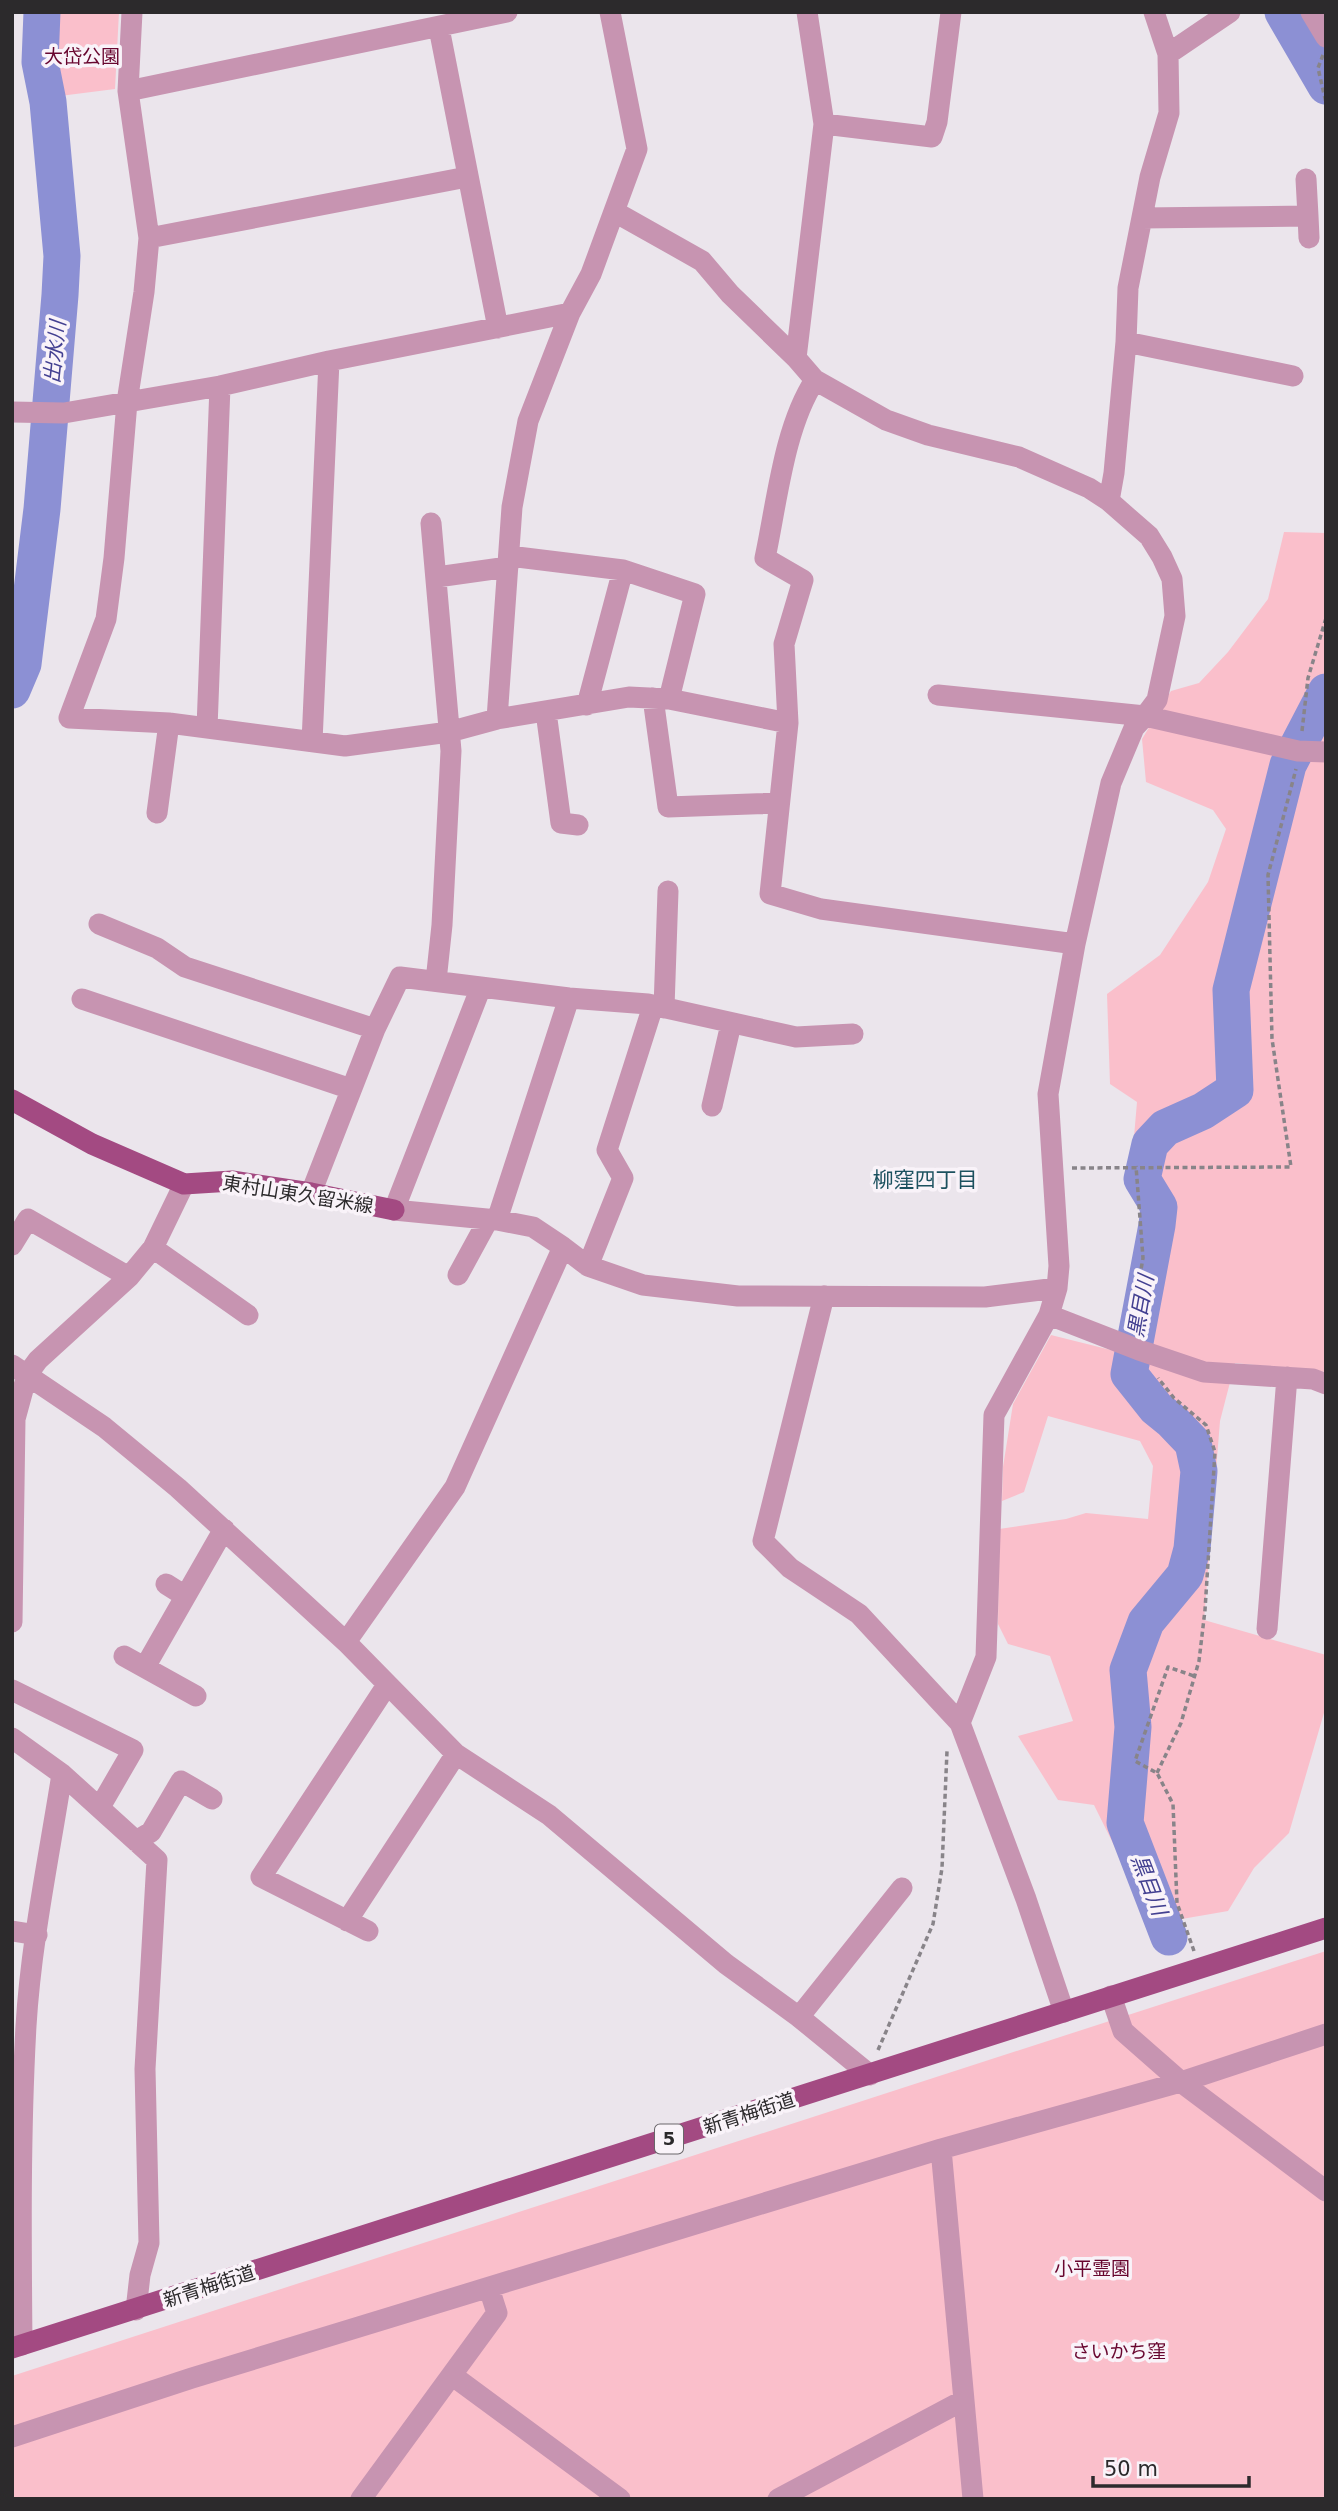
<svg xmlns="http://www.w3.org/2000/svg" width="1338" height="2511" font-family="'DejaVu Sans','Noto Sans JP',sans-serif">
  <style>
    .green { fill: #fabfcb }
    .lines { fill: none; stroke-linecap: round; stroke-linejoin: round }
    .river { stroke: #8c90d4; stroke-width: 37 }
    .path { stroke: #888489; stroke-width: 3.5; stroke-dasharray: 5 3.5; stroke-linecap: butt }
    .minor { stroke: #c794b1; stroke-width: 21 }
    .major { stroke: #a34a82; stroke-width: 21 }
    .labels { text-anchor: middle; stroke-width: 7; stroke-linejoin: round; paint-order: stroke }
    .shield { fill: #f9f3f9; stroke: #6a666a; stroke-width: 2 }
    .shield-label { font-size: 18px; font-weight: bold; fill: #2c2a2c }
    .park-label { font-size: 19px; fill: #68062f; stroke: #f9f3f9 }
    .street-label { font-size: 19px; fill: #2c2a2c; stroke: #f9f3f9 }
    .water-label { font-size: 21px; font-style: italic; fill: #434091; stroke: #f9f3f9 }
    .neighbourhood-label { font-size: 21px; fill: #1c515f; stroke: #f9f3f9 }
  </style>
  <rect width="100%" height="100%" fill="#ebe5ec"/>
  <path class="green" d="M 50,12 L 119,12 L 115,89 L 52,97 L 47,59 Z
    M 1284,532 L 1326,533 L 1326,1372 L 1235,1363 L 1220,1421 L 1204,1620 L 1326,1655 L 1326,1706 L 1289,1833 L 1254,1868 L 1228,1911 L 1153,1924 L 1094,1805 L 1058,1800 L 1018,1736 L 1073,1721 L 1050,1656 L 1008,1644 L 998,1624 L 999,1529 L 1066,1519 L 1086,1513 L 1148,1519 L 1153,1466 L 1140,1441 L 1048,1416 L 1024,1492 L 1002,1501 L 1003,1467 L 1013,1404 L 1051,1335 L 1111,1350 L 1121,1332 L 1148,1212 L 1132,1160 L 1137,1102 L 1110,1084 L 1107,994 L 1160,955 L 1208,882 L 1226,829 L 1213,810 L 1146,782 L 1142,739 L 1171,691 L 1199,683 L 1228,652 L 1268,599 Z
    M 1326,1951 L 1326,2499 L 12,2499 L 12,2376 Z"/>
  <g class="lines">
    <path class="river" d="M 1283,12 L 1326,86
      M 12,690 L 23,664 L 42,509 L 60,295 L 62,256 L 48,102 L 40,62 L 42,12
      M 1169,1937 L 1125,1823 L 1133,1727 L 1128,1670 L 1146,1622 L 1185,1575 L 1192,1549 L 1199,1471 L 1193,1443 L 1172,1421 L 1156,1408 L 1129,1374 L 1157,1225 L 1159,1207 L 1142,1179 L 1150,1144 L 1165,1128 L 1203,1111 L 1235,1090 L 1231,990 L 1288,765 L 1326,692"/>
    <path class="path" d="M 1323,55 L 1318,68 L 1326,103
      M 1302,731 L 1308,678 L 1326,618
      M 1072,1168 L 1291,1167 L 1272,1039 L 1268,875 L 1296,769
      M 1131,1327 L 1143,1258 L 1136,1166
      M 1157,1773 L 1181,1723 L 1199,1661 L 1205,1610 L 1215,1452 L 1206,1425 L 1174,1398 L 1158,1378
      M 1194,1951 L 1177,1903 L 1173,1804 L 1157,1773 L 1135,1761 L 1168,1667 L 1194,1676
      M 878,2050 L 933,1924 L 942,1868 L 947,1751"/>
    <path class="minor" d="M 132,12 L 128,91 L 149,238 L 144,292 L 127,402 L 114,558 L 106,619 L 69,718 L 169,723 L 345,746 L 449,732 L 497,719 L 629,697 L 669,699 L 788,723 L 770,894 L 821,909 L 1075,944
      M 1311,12 L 1326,37
      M 439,28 L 498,328
      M 1168,54 L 1230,12
      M 128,91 L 507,12
      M 824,124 L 932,137 L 937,122 L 951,12
      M 615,212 L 702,261 L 730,294 L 796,358 L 815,380 L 886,420 L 928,435 L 1019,457 L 1089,488 L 1109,501 L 1149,536 L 1162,557 L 1172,579 L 1175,616 L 1157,700 L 1145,716 L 938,695
      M 1308,216 L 1309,238
      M 1142,218 L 1308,216 L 1306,179
      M 149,238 L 467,177
      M 1126,342 L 1293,376
      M 796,358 L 824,124 L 807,12
      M 12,412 L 64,413 L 220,386 L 329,361 L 570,313
      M 1109,501 L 1114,473 L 1126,342 L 1128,288 L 1150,177 L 1169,113 L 1168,54 L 1154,12
      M 431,523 L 451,751 L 442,925 L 436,981
      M 509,556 L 623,570 L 695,594 L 669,699
      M 437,577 L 508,567
      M 653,698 L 668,807 L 779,803
      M 587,705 L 623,570
      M 546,712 L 561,823 L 578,825
      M 497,719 L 512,507 L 528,421 L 570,313 L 591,274 L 637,149 L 610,12
      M 788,723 L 784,644 L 803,580 L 765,558 C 777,502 784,427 815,380
      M 207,728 L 220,386
      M 312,742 L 329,361
      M 157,813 L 169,723
      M 99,924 L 157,948 L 185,967 L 375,1029
      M 481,987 L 394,1210 L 497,1220 L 533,1227 L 563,1247 L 588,1266 L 643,1285 L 738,1296 L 985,1297 L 1057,1288
      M 82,999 L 351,1089
      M 664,1008 L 668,891
      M 712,1106 L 731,1024
      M 311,1193 L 375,1029 L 400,977 L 569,998 L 648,1004 L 796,1037 L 853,1034
      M 497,1220 L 569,998
      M 12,1245 L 28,1219 L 129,1277
      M 153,1248 L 248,1315
      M 588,1266 L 623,1178 L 607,1150 L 653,1006
      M 458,1275 L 488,1220
      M 824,1296 L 763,1541 L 790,1568 L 859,1614 L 960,1723
      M 1049,1315 L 1139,1350 L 1204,1372 L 1313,1379 L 1326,1384
      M 12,1365 L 104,1427 L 178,1488 L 346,1642 L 456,1754 L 549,1815 L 726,1964 L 799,2017 L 870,2075
      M 166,1584 L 185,1596
      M 12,1622 L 15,1419 L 27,1375 L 38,1360 L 129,1277 L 153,1248 L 184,1184
      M 1267,1629 L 1287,1377
      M 346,1642 L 455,1487 L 563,1247
      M 124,1656 L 196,1696
      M 145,1667 L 224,1529
      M 12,1690 L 133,1750 L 100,1807
      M 12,1738 L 62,1774 L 157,1860 L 145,2069 L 149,2243 L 140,2275 L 136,2310
      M 136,1841 L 151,1832 L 181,1781 L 212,1799
      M 347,1921 L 456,1754
      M 12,1931 L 37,1935
      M 368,1931 L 261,1877 L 387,1685
      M 1111,1996 L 1123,2031 L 1181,2082 L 1326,2191
      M 1064,2012 L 1026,1899 L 960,1723 L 986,1657 L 994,1415 L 1049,1315 L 1057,1288 L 1059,1266 L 1048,1094 L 1075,944 L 1111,783 L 1134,728 L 1145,716 L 1298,751 L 1326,752
      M 799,2017 L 902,1888
      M 941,2149 L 973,2499
      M 22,2345 C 21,2239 20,2133 26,2026 C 31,1942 49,1857 62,1774
      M 453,2376 L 620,2499
      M 12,2437 L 192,2378 L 941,2149 L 1181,2082 L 1326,2034
      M 361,2499 L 497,2313 L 489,2288
      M 778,2499 L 964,2400"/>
    <path class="major" d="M 12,1100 L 92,1144 L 184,1184 L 232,1181 L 311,1193 L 394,1210
      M 12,2348 L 1326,1928"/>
  </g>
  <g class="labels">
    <rect class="shield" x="655" y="2124.5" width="28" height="29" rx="5"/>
    <g class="shield-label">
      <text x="669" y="2145">5</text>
    </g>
    <g class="park-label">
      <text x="82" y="63">大岱公園</text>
      <text x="1092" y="2275">小平霊園</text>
      <text x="1119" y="2358">さいかち窪</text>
    </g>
    <g class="street-label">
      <text transform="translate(298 1194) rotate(9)" y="7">東村山東久留米線</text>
      <text transform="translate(749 2113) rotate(-18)" y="7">新青梅街道</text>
      <text transform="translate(209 2286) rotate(-18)" y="7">新青梅街道</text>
    </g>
    <g class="water-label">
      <text transform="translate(55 352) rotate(-84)" y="7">出水川</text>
      <text transform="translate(1141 1306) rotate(-80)" y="7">黒目川</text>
      <text transform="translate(1149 1885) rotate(69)" y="7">黒目川</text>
    </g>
    <g class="neighbourhood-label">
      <text x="925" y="1187">柳窪四丁目</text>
    </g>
  </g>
  <rect width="1338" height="2511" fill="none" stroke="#2c2a2c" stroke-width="28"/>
  <path d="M1093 2476v10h156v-10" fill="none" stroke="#2c2a2c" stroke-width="3.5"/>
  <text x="1104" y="2476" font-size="21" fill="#2c2a2c" stroke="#f9f3f9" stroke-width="5" paint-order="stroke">50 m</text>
</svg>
